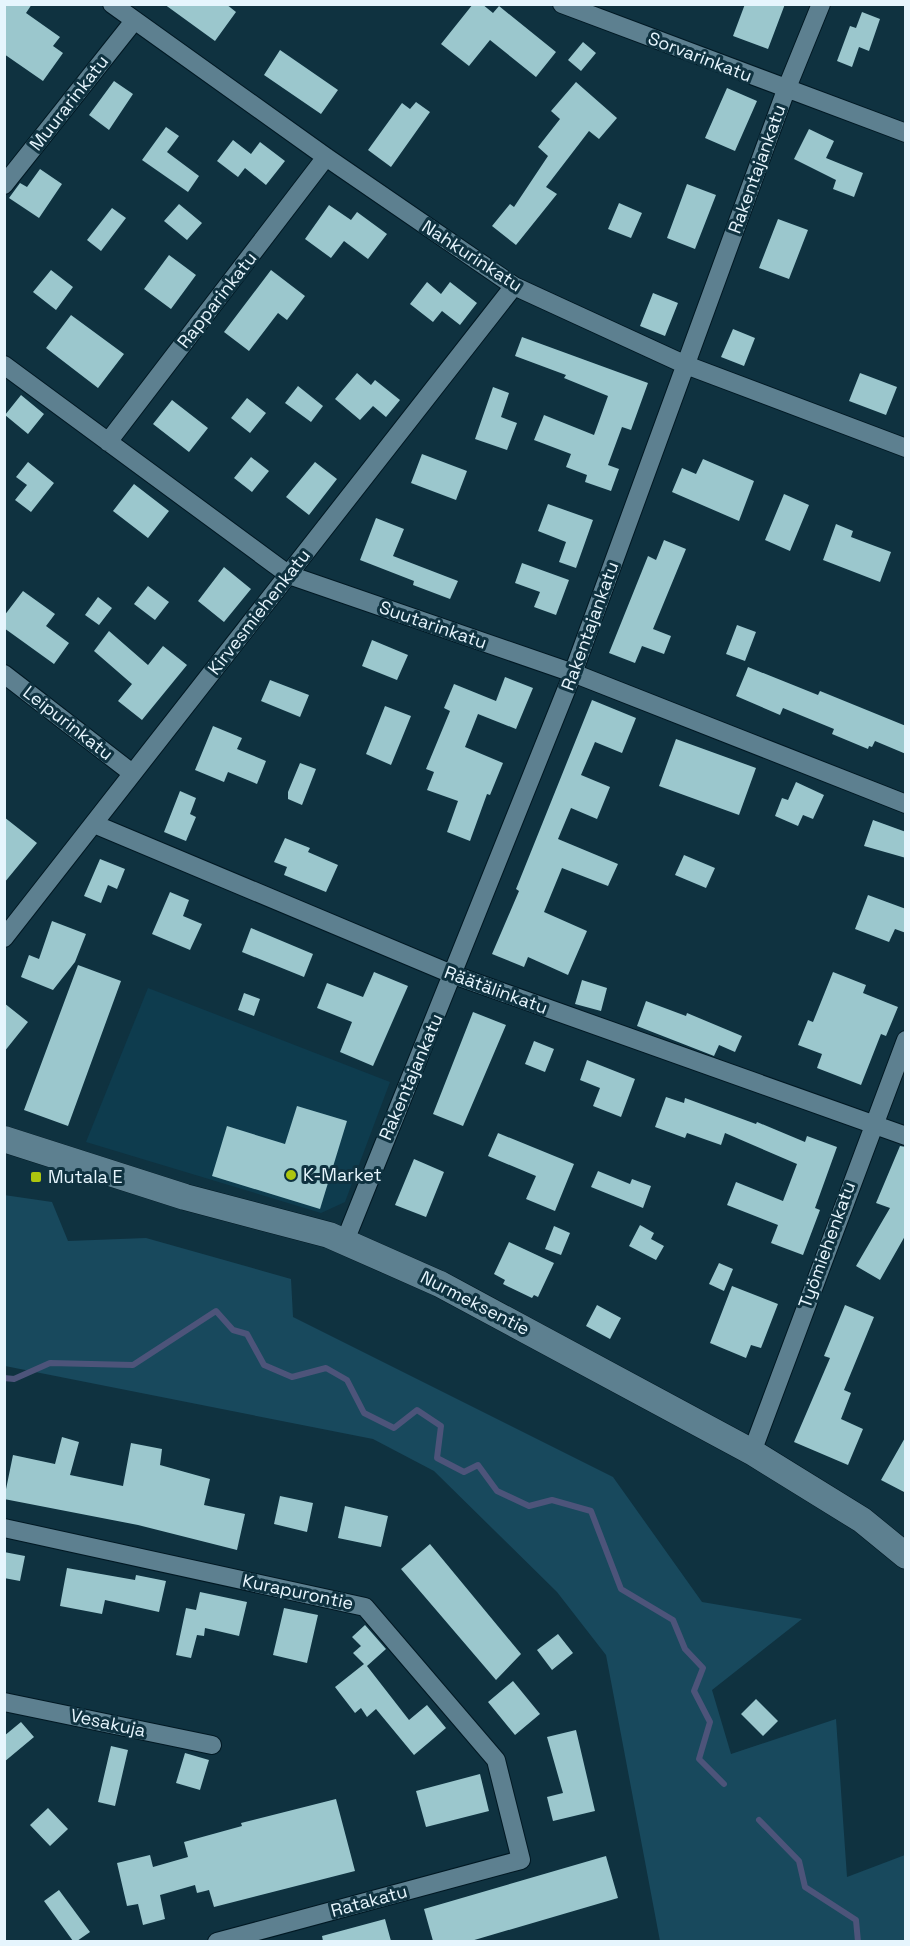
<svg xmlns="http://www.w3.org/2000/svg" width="910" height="1946" font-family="'Space Grotesk',sans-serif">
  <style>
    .built { fill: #0e3c4e }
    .green { fill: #18495d }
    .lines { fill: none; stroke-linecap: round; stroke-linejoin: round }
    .stream { stroke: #4d547a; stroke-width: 6 }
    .building { fill: #9bc7cd }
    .street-casing { stroke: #011823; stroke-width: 20 }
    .secondary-casing { stroke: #011823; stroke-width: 27 }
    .street { stroke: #5d8090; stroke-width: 18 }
    .secondary { stroke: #5d8090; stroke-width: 26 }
    .poi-dot { fill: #adc60f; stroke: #0f3240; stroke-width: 2 }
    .labels { text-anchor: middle; stroke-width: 6; stroke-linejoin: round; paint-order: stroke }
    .street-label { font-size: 18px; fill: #e6f5fd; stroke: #0f3240 }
    .poi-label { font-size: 18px; fill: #e6f5fd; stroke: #0f3240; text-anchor: start }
  </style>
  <rect width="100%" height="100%" fill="#0f3240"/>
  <path class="built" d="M 148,988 L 390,1082 L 345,1202 L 321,1213 L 86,1142 Z"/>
  <path class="green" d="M 4,1195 L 52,1202 L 68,1241 L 146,1238 L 291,1279 L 293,1317 L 613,1477 L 702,1602 L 802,1619 L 712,1690 L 731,1754 L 836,1719 L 847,1877 L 905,1855 L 905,1941 L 660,1941 L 606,1655 L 557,1592 L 434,1471 L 373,1439 L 5,1366 Z"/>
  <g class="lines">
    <path class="stream" d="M 4,1378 L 14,1379 L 50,1363 L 133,1365 L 216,1311 L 233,1330 L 247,1334 L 264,1365 L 292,1377 L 326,1368 L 347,1380 L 364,1413 L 394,1428 L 417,1410 L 441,1426 L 437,1458 L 464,1472 L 478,1465 L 497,1491 L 529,1506 L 552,1500 L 591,1511 L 621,1589 L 673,1620 L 685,1649 L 703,1668 L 694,1691 L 710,1722 L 699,1759 L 724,1784
      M 759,1820 L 799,1861 L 805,1887 L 856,1920 L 858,1942"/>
  </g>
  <path class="building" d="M 4,4 L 32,4 L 26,13 L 60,37 L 53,46 L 63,53 L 43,81 L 4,54 Z
    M 164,4 L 226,4 L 236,12 L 215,41 Z
    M 473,4 L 482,4 L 493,13 L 499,6 L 556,52 L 536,77 L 490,40 L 469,66 L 441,44 Z
    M 745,4 L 785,4 L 768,49 L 733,36 Z
    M 862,12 L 880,19 L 869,51 L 859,47 L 852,67 L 837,61 L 850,26 L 856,28 Z
    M 583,42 L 596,53 L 581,71 L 568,60 Z
    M 280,50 L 338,90 L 321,114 L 264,75 Z
    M 114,81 L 133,94 L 109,130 L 89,115 Z
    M 576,82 L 617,118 L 599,139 L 589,131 L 546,187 L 557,194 L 516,245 L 492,226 L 510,204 L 514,207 L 548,156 L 538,147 L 560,119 L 551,111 Z
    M 727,88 L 757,101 L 735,151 L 705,138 Z
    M 416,102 L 430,112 L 391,167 L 368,150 L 402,103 L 410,109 Z
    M 166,127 L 179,136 L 167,152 L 199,176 L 188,192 L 142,160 Z
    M 809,129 L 834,141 L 826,158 L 863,173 L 854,197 L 833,189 L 836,180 L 794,159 Z
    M 233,140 L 251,154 L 260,142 L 285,161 L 266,185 L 245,168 L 238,177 L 217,161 Z
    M 40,169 L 62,184 L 39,218 L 9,198 L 20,183 L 27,187 Z
    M 687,184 L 716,195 L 695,249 L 667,238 Z
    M 619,203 L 642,213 L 631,238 L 608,229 Z
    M 179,204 L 202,223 L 187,240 L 164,221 Z
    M 329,205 L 351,220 L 357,212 L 387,234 L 368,259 L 344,241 L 331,258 L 305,239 Z
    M 112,208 L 126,218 L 101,251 L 87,240 Z
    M 778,219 L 808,230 L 789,279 L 759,268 Z
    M 169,255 L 196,275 L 171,309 L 144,289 Z
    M 51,270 L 73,287 L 56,310 L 33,292 Z
    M 271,270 L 305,296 L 287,320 L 278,313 L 249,351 L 224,332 Z
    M 427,282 L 441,294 L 450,282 L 477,303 L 460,325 L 442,311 L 433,322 L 410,304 Z
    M 653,293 L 678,303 L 665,336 L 640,326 Z
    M 71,315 L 124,354 L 98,388 L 46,348 Z
    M 733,329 L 755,338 L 744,366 L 721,357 Z
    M 522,337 L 648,383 L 631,430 L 622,427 L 608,465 L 619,469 L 611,491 L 585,482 L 587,475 L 566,467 L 571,454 L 534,440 L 544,415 L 594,435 L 608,396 L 564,378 L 566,375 L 515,356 Z
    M 357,373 L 371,385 L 375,380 L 400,400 L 386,417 L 373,406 L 360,420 L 335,399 Z
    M 860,373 L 897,387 L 886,415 L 849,401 Z
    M 298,386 L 323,406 L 311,422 L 285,403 Z
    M 493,387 L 509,393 L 501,417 L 517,423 L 507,450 L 475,439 Z
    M 21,395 L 44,414 L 28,434 L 5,415 Z
    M 247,398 L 266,413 L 250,433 L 231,418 Z
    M 172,400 L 208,428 L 189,452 L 153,424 Z
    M 422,454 L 467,471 L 456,500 L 411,483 Z
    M 251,457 L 269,471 L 252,492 L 234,478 Z
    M 703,459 L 754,481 L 739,521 L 672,492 L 682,468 L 696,474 Z
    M 28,462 L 54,483 L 31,512 L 15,500 L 27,485 L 16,477 Z
    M 315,462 L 337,479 L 309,515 L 286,497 Z
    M 134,484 L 169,511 L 148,538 L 113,511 Z
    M 784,494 L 809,505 L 790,551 L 765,540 Z
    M 548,504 L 593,520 L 576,568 L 559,562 L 566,542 L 538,531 Z
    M 376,518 L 404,529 L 393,556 L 458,581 L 450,599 L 413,585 L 414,581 L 360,560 Z
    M 836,524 L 853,531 L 851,537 L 891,552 L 880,582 L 823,560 Z
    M 664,540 L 686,549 L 653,629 L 671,636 L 664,654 L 642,646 L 635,663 L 609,653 L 648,556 L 656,560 Z
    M 522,563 L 569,580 L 556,615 L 534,607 L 540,592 L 515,583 Z
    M 224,567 L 251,589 L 224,622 L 198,601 Z
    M 148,586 L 169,602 L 155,620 L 134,604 Z
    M 23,591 L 55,614 L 46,626 L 69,643 L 54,664 L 4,628 L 4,616 Z
    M 98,597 L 112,608 L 99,625 L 85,615 Z
    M 737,625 L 756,632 L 745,661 L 726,654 Z
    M 109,631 L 148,665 L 163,646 L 187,665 L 142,720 L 118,701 L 132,684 L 94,651 Z
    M 372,640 L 408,655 L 397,680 L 362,666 Z
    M 748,667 L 818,695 L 820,691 L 906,726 L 906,754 L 875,741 L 872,747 L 869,746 L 868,749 L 832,734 L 834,729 L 783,708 L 780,715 L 736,696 Z
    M 505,677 L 533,688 L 516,729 L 478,714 L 465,747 L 503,763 L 490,795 L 487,794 L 470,841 L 447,832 L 458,801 L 427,790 L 434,772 L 426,769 L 450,711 L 444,708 L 454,684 L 496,701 Z
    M 270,680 L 309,695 L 300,717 L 261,701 Z
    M 592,700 L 636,718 L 622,753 L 595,742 L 581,775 L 610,787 L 597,819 L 571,808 L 558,839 L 618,864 L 608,886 L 562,868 L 544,912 L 587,931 L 568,975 L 528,957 L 524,967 L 492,954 L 519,891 L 516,889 Z
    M 385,706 L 411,716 L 391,765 L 366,754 Z
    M 213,726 L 242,738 L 237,749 L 266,761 L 257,784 L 228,772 L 224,782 L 195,770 Z
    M 676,739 L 756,768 L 739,815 L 659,786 Z
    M 300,763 L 316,769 L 302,805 L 288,799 L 288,792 Z
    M 796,782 L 824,795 L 813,819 L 803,815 L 798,826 L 775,816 L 782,798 L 788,800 Z
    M 180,791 L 196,798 L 190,814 L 196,817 L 186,841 L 164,832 Z
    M 4,817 L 37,843 L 4,883 Z
    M 873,820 L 906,832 L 906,858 L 864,846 Z
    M 285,838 L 310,848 L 308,852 L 338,865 L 326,892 L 284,875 L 287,867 L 274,862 Z
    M 684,855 L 715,868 L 706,888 L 675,875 Z
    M 100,859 L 125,869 L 117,889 L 108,885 L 101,903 L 84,896 Z
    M 170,892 L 189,900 L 183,916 L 202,924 L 190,950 L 152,934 Z
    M 868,895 L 906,909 L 906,933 L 895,929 L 889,942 L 855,929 Z
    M 52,921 L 86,934 L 75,962 L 53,990 L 21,977 L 29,955 L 39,959 Z
    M 251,928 L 313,954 L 304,977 L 242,952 Z
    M 78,965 L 121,981 L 68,1126 L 24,1110 Z
    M 374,972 L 408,986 L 373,1066 L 340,1052 L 352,1022 L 317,1008 L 327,983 L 363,997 Z
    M 833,972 L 866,985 L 863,993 L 898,1007 L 886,1036 L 881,1034 L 861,1085 L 817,1068 L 822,1054 L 798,1045 L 808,1020 L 813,1022 Z
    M 582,980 L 607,988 L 601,1011 L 575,1004 Z
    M 244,993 L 260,999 L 254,1016 L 238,1010 Z
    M 646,1001 L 686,1016 L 687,1013 L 742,1036 L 735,1052 L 719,1045 L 714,1056 L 637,1026 Z
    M 4,1003 L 28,1022 L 4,1052 Z
    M 473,1012 L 506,1025 L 463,1126 L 433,1114 Z
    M 534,1041 L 554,1049 L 545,1072 L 525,1064 Z
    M 587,1060 L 635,1079 L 621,1117 L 593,1106 L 600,1088 L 580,1080 Z
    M 666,1097 L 684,1103 L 685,1098 L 756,1124 L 757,1122 L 805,1142 L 807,1136 L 837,1147 L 815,1208 L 820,1210 L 803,1255 L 771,1243 L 778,1225 L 727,1205 L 736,1182 L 783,1201 L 797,1164 L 725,1133 L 721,1145 L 687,1133 L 685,1138 L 655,1127 Z
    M 297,1106 L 347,1121 L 320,1209 L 212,1176 L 227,1126 L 285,1144 Z
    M 498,1133 L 574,1164 L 555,1211 L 526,1199 L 536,1176 L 488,1156 Z
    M 900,1146 L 906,1147 L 905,1236 L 880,1280 L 856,1266 L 890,1208 L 876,1203 Z
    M 414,1159 L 444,1172 L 426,1217 L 395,1205 Z
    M 598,1171 L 630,1184 L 632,1179 L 651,1186 L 643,1208 L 591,1187 Z
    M 640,1225 L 654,1233 L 651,1239 L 664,1246 L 656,1260 L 629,1246 Z
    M 554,1226 L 570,1233 L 561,1255 L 545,1249 Z
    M 509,1242 L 554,1263 L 538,1297 L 534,1295 L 532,1298 L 503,1284 L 505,1280 L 494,1274 Z
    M 719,1263 L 733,1269 L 724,1291 L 709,1284 Z
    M 732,1286 L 778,1304 L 761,1348 L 751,1345 L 746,1358 L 710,1343 Z
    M 597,1305 L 621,1318 L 610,1339 L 586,1326 Z
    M 845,1305 L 874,1317 L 844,1390 L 851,1393 L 841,1419 L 863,1429 L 848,1465 L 794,1442 L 830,1358 L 824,1356 Z
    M 906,1436 L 906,1493 L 881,1480 Z
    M 62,1437 L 79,1442 L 70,1475 L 123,1486 L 131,1443 L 162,1449 L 160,1465 L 210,1479 L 204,1505 L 245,1514 L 237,1550 L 138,1525 L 4,1499 L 13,1455 L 55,1464 Z
    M 280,1496 L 313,1503 L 307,1532 L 274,1524 Z
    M 345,1506 L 388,1516 L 381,1547 L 338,1538 Z
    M 430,1544 L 521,1654 L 496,1680 L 401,1569 Z
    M 4,1552 L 25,1556 L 20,1581 L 4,1578 Z
    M 67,1568 L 135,1580 L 136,1575 L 166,1581 L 159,1612 L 105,1600 L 102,1614 L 60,1606 Z
    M 200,1592 L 247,1602 L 239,1636 L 205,1628 L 204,1636 L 197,1635 L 191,1658 L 176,1655 L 186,1608 L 196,1610 Z
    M 284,1608 L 318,1615 L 307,1663 L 273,1655 Z
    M 365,1625 L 386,1649 L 367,1666 L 409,1720 L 427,1705 L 446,1728 L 414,1755 L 376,1709 L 367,1717 L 361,1708 L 355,1713 L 335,1687 L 364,1664 L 353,1653 L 361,1646 L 352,1637 Z
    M 558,1634 L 573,1653 L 552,1670 L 537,1650 Z
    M 513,1681 L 540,1714 L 515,1735 L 488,1702 Z
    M 756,1699 L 778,1721 L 763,1736 L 741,1714 Z
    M 21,1722 L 34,1737 L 4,1762 L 4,1736 Z
    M 576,1730 L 595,1811 L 553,1821 L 547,1797 L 563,1793 L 547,1737 Z
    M 111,1746 L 128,1750 L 115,1806 L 98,1802 Z
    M 185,1753 L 209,1760 L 200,1790 L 176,1783 Z
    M 480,1774 L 489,1811 L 426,1827 L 416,1791 Z
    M 336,1799 L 355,1871 L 214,1907 L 209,1890 L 197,1893 L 195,1885 L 160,1895 L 165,1919 L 143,1925 L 138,1904 L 127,1906 L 117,1863 L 150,1855 L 153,1867 L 188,1857 L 184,1842 L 242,1826 L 241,1823 Z
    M 48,1808 L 68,1829 L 50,1846 L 30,1825 Z
    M 606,1856 L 618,1898 L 471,1941 L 433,1941 L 424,1909 Z
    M 59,1890 L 90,1932 L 77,1941 L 73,1941 L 44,1901 Z
    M 385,1919 L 391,1941 L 323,1941 L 322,1936 Z"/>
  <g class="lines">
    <g class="street-casing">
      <path id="street" d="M 112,4 L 326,157 L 514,286 L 686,365 L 906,448
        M 562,4 L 906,133
        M 4,185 L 134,21
        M 4,365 L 289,575 L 573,673 L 906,804
        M 108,442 L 326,157
        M 4,674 L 132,773
        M 94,824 L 454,975 L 906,1136
        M 4,938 L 514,286
        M 345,1241 L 573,673 L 786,90 L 821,4
        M 752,1452 L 906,1040
        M 4,1528 L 365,1607 L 496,1760 L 521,1860 L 217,1942
        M 4,1702 L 212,1745"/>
    </g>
    <g class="secondary-casing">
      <path id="secondary" d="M 4,1139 L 185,1197 L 329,1235 L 440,1284 L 752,1452 L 862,1520 L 906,1556"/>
    </g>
    <use href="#street" class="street"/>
    <use href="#secondary" class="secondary"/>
  </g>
  <g class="poi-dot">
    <circle cx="291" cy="1175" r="6"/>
    <rect x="30" y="1171" width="12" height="12" rx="3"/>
  </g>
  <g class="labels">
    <g class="street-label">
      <text transform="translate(700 57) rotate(21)" y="6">Sorvarinkatu</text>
      <text transform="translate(69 103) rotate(-52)" y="6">Muurarinkatu</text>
      <text transform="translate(757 169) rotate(-70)" y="6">Rakentajankatu</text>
      <text transform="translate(472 256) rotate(33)" y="6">Nahkurinkatu</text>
      <text transform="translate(217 300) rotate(-52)" y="6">Rapparinkatu</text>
      <text transform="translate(259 612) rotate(-52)" y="6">Kirvesmiehenkatu</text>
      <text transform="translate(433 625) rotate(19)" y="6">Suutarinkatu</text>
      <text transform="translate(590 626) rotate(-70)" y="6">Rakentajankatu</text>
      <text transform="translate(68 723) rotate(38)" y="6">Leipurinkatu</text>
      <text transform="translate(496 990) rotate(20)" y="6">Räätälinkatu</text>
      <text transform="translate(411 1077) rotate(-67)" y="6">Rakentajankatu</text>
      <text transform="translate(827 1245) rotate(-70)" y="6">Työmiehenkatu</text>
      <text transform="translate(475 1303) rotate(27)" y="6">Nurmeksentie</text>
      <text transform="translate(298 1592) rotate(12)" y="6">Kurapurontie</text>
      <text transform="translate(108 1723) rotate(12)" y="6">Vesakuja</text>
      <text transform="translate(369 1901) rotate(-15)" y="6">Ratakatu</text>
    </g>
    <g class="poi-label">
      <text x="303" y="1181">K-Market</text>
      <text x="48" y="1183">Mutala E</text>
    </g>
  </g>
  <rect width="910" height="1946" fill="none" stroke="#e6f5fd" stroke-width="12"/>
</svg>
